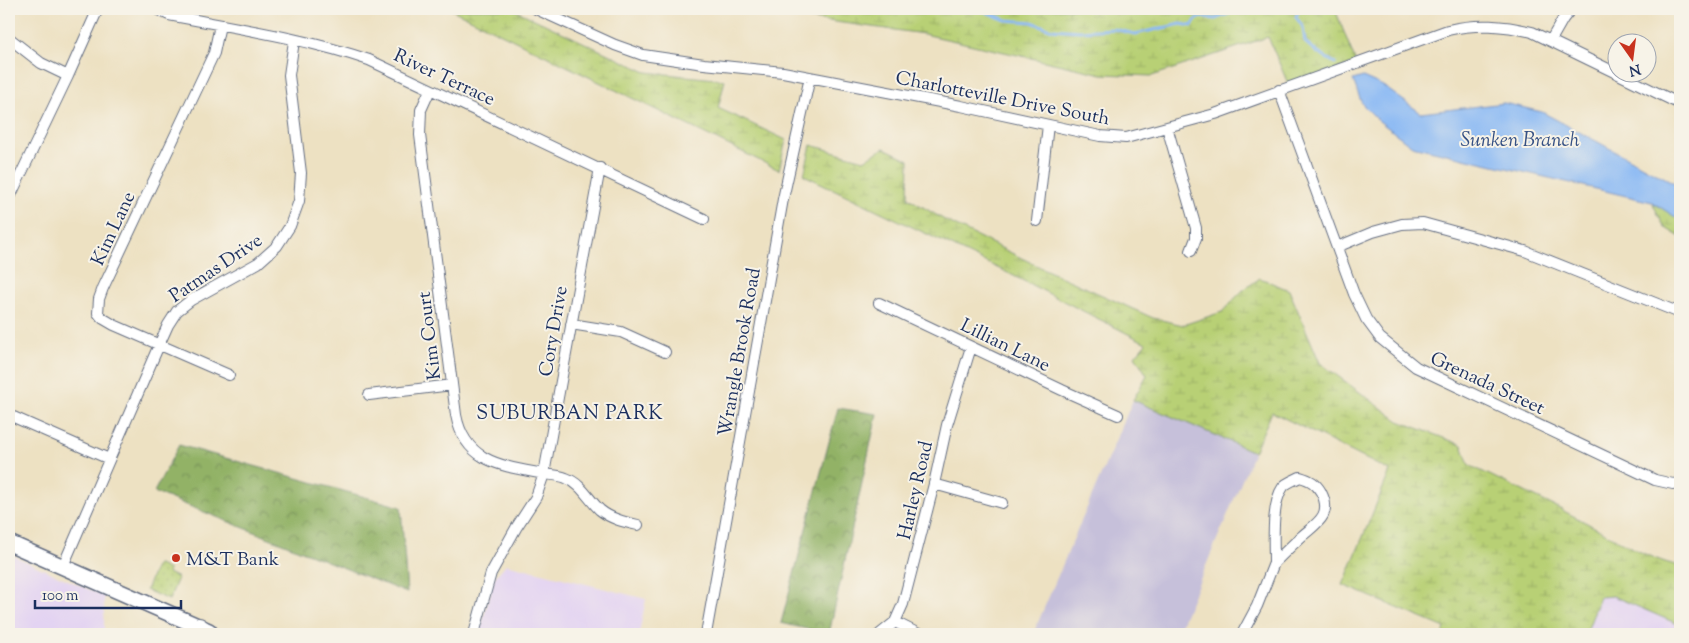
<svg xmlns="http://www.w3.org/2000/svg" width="1689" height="643" font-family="'Sorts Mill Goudy',serif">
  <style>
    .built { fill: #e3d3f2 }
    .industrial { fill: #c6c0da }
    .grass { fill: url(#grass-dots); stroke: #6a806a }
    .forest { fill: url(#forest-crowns); stroke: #567062 }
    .wetland { fill: url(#wetland-marsh); stroke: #6a806a }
    .water { fill: #88b8f4; stroke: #5274a9 }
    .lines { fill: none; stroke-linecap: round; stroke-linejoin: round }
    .stream { stroke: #88b8f4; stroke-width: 3 }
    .minor-casing { stroke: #646d81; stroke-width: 12 }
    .secondary-casing { stroke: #646d81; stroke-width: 18 }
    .trunk-casing { stroke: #646d81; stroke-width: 20 }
    .minor { stroke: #fff; stroke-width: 10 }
    .secondary { stroke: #fff; stroke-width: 15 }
    .trunk { stroke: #fff; stroke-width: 18 }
    .poi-dot { fill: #c8321e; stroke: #f7f3e8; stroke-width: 2 }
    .labels { text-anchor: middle; stroke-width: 4; stroke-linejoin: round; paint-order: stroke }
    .street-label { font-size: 19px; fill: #1b2f5e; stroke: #f7f3e8 }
    .poi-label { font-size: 19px; fill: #1b2f5e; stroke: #f7f3e8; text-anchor: start }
    .water-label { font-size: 20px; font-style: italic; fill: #365184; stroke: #f7f3e8 }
    .neighbourhood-label { font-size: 20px; letter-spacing: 1px; fill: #1b2f5e; stroke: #f7f3e8 }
  </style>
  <defs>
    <pattern id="grass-dots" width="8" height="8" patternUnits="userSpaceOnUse" patternTransform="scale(1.25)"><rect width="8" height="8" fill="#b8d075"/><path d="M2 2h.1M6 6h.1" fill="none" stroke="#9eb368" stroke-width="1.8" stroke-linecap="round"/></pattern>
    <pattern id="forest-crowns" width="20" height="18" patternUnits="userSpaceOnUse" patternTransform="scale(1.25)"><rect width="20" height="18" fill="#92b266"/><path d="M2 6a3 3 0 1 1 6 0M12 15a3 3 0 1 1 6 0" fill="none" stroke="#769157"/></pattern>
    <pattern id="wetland-marsh" width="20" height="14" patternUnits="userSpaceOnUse" patternTransform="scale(1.25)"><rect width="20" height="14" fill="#b8d075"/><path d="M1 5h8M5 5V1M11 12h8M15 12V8" fill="none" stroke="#9eb368"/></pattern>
  </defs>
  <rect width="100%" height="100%" fill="#f7f3e8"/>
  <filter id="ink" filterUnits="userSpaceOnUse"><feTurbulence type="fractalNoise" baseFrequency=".02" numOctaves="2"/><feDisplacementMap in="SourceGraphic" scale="10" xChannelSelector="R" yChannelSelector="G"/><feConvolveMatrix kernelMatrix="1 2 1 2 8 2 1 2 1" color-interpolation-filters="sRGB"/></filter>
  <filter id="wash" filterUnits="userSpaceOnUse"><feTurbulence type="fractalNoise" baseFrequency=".0096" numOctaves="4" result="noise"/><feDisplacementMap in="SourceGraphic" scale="20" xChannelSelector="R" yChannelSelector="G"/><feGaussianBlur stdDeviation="1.12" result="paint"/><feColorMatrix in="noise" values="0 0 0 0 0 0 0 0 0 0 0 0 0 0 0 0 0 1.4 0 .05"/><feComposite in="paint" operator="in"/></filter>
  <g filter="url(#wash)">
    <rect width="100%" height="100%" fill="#ede1c2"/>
    <path class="built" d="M 9,554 L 104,596 L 104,634 L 9,634 Z
      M 506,564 L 646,599 L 639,634 L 479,634 L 495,577 Z
      M 1613,596 L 1680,625 L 1680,634 L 1586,634 L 1600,597 Z"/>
    <path class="industrial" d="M 1133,400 L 1254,452 L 1177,634 L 1033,634 Z"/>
    <path class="grass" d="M 157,564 L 169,570 L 168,573 L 178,578 L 169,600 L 146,590 Z"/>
    <path class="forest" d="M 838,408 L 877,414 L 829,634 L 781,623 Z
      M 179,445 L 401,507 L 407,593 L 154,492 Z"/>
    <path class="wetland" d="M 450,9 L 513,9 L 646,72 L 725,80 L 718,108 L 786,140 L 779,170 Z
      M 739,9 L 1335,9 L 1356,63 L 1289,86 L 1268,37 L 1152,76 L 1102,74 L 924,34 Z
      M 811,145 L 864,160 L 884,148 L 909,160 L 908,198 L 948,222 L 1044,269 L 1153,318 L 1183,325 L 1222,312 L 1242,291 L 1260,278 L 1289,290 L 1320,363 L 1399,421 L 1462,445 L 1469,465 C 1507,484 1546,501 1583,521 C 1614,537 1646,559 1680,566 L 1680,625 L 1613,596 L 1600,597 L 1586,634 L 1443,634 L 1445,628 L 1343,585 L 1390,471 L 1272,412 L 1254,452 L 1133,400 L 1147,375 L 1135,356 L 1146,343 L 1010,274 L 804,175 Z
      M 1652,202 L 1680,220 L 1680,237 L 1664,227 Z"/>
    <path class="water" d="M 1363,77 L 1383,86 L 1421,113 L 1504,103 L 1542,112 L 1680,186 L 1680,220 L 1652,202 L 1412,146 L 1379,121 L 1362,104 L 1353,80 Z"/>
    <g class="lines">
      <path class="stream" d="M 979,9 L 1006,20 L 1032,22 L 1050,29 L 1080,31 L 1114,29 L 1135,34 L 1181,24 L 1192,26 L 1196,20 L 1201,17 L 1215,19 L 1241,9
        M 1299,9 L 1296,17 L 1303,27 L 1305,42 L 1318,53 L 1335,63"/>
    </g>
  </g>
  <g filter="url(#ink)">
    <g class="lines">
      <g class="minor-casing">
        <path id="minor" d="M 156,9 L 169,15 C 236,28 305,38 369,60 L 704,219
          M 536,9 L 615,45 L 643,55 L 704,64 L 783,72 L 961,106 L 1100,136 L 1126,138 L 1215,114 L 1448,30 C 1477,23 1503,25 1532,32 L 1680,104
          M 220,25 L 214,53 L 103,288 L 99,299 L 98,313 L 102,318 L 114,325 L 229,375
          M 9,38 L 41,63 L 68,76
          M 1551,40 L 1563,19 L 1571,9
          M 430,90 L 421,110 L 420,135 L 456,415 C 465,463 503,466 544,474 C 551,475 559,475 566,478 C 582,484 588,499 600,510 C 611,519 624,522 638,525
          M 1279,90 L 1354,294 L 1366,319 L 1380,338 L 1416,367 L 1655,480 L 1673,484 L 1680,483
          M 1167,127 L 1196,228 L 1196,238 L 1191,251
          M 9,199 L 68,76 L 98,9
          M 1037,221 L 1048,125
          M 1337,247 L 1373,232 L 1402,224 L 1423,223 L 1525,251 L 1680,313
          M 879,303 L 1062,390 L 1118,415
          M 571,324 L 621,332 L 665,352
          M 369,395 L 452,385
          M 9,415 L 109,459
          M 1300,477 C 1310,480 1316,483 1321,492 C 1333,515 1317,523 1302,536 C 1292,545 1283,554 1274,563 C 1274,542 1271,504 1283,487 C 1287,482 1295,480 1300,477 Z
          M 934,484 L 1002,503
          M 63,566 L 159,345 L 168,325 L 177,311 L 191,300 L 258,263 L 277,246 L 290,226 L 299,201 L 301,173 L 289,75 L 294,41
          M 895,622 L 919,634
          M 474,634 L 491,573 L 516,528 L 536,497 L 544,474 L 600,168
          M 706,634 L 783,199 L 810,77
          M 880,634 L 895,622 L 903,604 L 934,484 L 947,425 L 971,347
          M 1242,634 L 1257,606 L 1274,563"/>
      </g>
      <g class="secondary-casing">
        <path id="secondary" d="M 9,543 L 209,631"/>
      </g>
      <g class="trunk-casing">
        <path id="trunk" d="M 199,627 L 208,634"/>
      </g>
      <use href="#minor" class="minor"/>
      <use href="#secondary" class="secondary"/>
      <use href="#trunk" class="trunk"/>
    </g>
  </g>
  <circle class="poi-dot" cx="176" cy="558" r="5"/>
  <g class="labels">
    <g class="street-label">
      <text transform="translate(445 76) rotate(25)" y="7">River Terrace</text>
      <text transform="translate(1003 97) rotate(11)" y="7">Charlotteville Drive South</text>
      <text transform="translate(112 228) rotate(-65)" y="7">Kim Lane</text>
      <text transform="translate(215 267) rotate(-34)" y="7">Patmas Drive</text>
      <text transform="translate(552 331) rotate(-80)" y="7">Cory Drive</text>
      <text transform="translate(428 336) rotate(-97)" y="7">Kim Court</text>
      <text transform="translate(1006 344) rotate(26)" y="7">Lillian Lane</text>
      <text transform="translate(738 352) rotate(-80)" y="7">Wrangle Brook Road</text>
      <text transform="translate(1488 382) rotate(25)" y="7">Grenada Street</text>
      <text transform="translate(914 490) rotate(-77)" y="7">Harley Road</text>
    </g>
    <g class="poi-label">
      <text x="186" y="565">M&amp;T Bank</text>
    </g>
    <g class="water-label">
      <text x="1520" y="146">Sunken Branch</text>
    </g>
    <g class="neighbourhood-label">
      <text x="570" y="419">SUBURBAN PARK</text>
    </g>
  </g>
  <rect width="1689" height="643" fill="none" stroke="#f7f3e8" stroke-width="30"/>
  <g transform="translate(1632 58) rotate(166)"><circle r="24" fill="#f7f3e8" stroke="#9fa5b1"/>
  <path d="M0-4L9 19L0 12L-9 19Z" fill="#c8321e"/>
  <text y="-8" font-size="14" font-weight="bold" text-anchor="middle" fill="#1b2f5e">N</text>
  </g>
  <path d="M35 600v8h146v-8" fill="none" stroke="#1b2f5e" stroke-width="2.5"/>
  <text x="42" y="600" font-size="15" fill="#1b2f5e" stroke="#f7f3e8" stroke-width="4" paint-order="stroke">100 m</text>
</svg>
